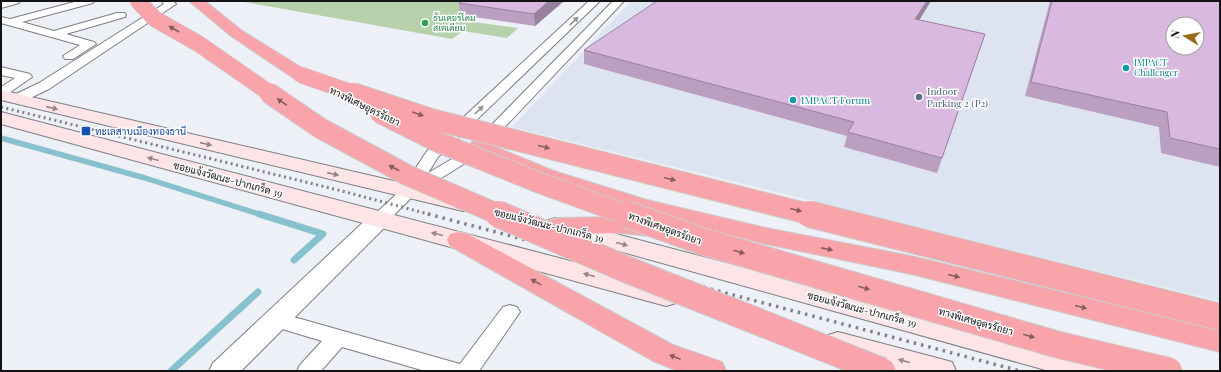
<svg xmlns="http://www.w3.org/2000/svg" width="1221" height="372" font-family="'Playfair Display',Sarabun,serif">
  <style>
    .built { fill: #dde3f0; fill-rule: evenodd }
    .green { fill: #b6d1ac }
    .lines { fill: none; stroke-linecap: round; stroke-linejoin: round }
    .stream-far1 { stroke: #87c1ce; stroke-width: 5.5 }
    .stream { stroke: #87c1ce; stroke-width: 7 }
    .minor-casing { stroke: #7c7e84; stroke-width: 2 }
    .tertiary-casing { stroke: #7c7e84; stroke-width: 2 }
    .secondary-casing { stroke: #7c7e84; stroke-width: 2 }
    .motorway-casing { stroke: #cbcbcc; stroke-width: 2 }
    .minor { fill: #fff; fill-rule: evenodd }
    .tertiary { fill: #fff; fill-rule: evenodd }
    .secondary { fill: #fde4e6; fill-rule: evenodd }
    .motorway { fill: #f9a4ab; fill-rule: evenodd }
    .rail-far1 { stroke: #7f8185; stroke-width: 3; stroke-dasharray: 2 3.5; stroke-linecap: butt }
    .rail { stroke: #7f8185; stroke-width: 3.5; stroke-dasharray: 2.5 5; stroke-linecap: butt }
    .motorway-bridge-far2-casing { stroke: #cbcbcc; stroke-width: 17; stroke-linecap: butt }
    .motorway-bridge-far1-casing { stroke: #cbcbcc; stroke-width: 22; stroke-linecap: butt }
    .motorway-bridge-casing { stroke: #cbcbcc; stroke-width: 28; stroke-linecap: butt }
    .motorway-bridge-far2 { stroke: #f9a4ab; stroke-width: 16 }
    .motorway-bridge-far1 { stroke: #f9a4ab; stroke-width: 20 }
    .motorway-bridge { stroke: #f9a4ab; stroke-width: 26 }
    .wall { fill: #bb9fc1 }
    .shaded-wall { fill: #98829d }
    .building { fill: #d9b9e0; stroke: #98829d; fill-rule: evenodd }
    .oneway { fill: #959596 }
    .oneway2 { fill: #865c60 }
    .oneway3 { fill: #948688 }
    .leisure-dot { fill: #2e9e5b; stroke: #fff; stroke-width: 1.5 }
    .culture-dot { fill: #0f9aa8; stroke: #fff; stroke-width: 1.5 }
    .service-dot { fill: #5c6f8a; stroke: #fff; stroke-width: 1.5 }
    .transit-dot { fill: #1a4fb4; stroke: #fff; stroke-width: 1.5 }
    .labels { text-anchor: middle; stroke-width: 3; stroke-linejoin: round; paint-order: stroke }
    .far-leisure-label { font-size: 9px; fill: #27864d; stroke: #fff; text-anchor: start }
    .far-culture-label { font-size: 9px; fill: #0d838f; stroke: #fff; text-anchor: start }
    .service-label { font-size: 10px; fill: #4e5e75; stroke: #fff; text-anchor: start }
    .culture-label { font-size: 10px; fill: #0d838f; stroke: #fff; text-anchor: start }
    .street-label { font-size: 10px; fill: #131315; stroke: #fff }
    .transit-label { font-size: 10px; fill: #164399; stroke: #fff; text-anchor: start }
  </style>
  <rect width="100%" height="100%" fill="#edf0f6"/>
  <path class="built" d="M 631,1 L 1220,1 L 1220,301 L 512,127 ZM 1173,24 L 1197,24 L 1197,48 L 1173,48 Z"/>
  <path class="green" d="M 239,1 L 477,1 L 452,19 L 518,28 L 507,38 L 463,31 L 452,39 Z"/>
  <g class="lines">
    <path class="stream-far1" d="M 1,138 L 145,178 L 262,215"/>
    <path class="stream" d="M 259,214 L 323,234 L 294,260
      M 171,371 L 258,292"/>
    <g class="minor-casing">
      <path id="minor" d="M 4,1 L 20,1 L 19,3 L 1,8 L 1,2 Z
        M 78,1 L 94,1 L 93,3 L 22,22 L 54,31 L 117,13 L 125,13 L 126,15 L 125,17 L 66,34 L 94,42 L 96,44 L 73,59 L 65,59 L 63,56 L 80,45 L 1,23 L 1,17 L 10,19 Z
        M 162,1 L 173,1 L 176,4 L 49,89 L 22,102 L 12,102 L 10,99 L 12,96 L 39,83 L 164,4 Z
        M 589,1 L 600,1 L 438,157 L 428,173 L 457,156 L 474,143 L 613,1 L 624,1 L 484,149 L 467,162 L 414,195 L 386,223 L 380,224 L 374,223 L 371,219 L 374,215 L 402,189 L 427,151 Z
        M 1,67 L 30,74 L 32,77 L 6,95 L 1,96 L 1,87 L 15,78 L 1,75 Z
        M 510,305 L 517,307 L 520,312 L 479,371 L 425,371 L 342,347 L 321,371 L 297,371 L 300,365 L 322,341 L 269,325 L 266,320 L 269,315 L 276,312 L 460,364 L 503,307 Z"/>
    </g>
    <g class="tertiary-casing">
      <path id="tertiary" d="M 380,212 L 388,214 L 391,219 L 388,224 L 241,371 L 209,371 L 213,363 L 372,214 Z"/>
    </g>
    <g class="secondary-casing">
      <path id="secondary" d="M 1,90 L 463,197 L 471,199 L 474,204 L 471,209 L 463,211 L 1,100 Z
        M 1,112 L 666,286 L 676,289 L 679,296 L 676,303 L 666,306 L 1,124 Z
        M 555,218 L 1093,359 L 1104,362 L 1108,371 L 1049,371 L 547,231 L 543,226 L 547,221 Z
        M 838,332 L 941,359 L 952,362 L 956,371 L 898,371 L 828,351 L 824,343 L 828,335 Z"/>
    </g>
    <g class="motorway-casing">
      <path id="motorway" d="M 189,1 L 205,1 L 241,30 L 307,71 L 310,75 L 307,79 L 301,80 L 295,79 L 231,36 Z
        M 479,140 L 554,171 L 647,200 L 766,228 L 911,256 L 1220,330 L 1220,352 L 911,274 L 766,244 L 633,211 L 538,181 L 472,150 L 469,146 L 472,142 Z
        M 623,217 L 656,223 L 660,228 L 656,233 L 648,236 L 623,233 L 557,234 L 549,231 L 545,226 L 549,221 L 557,218 Z
        M 459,232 L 468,234 L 673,345 L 722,362 L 726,371 L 678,371 L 653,361 L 450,246 L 447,240 L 450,234 Z"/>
    </g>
    <use href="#minor" class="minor"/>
    <use href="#tertiary" class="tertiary"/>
    <use href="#secondary" class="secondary"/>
    <use href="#motorway" class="motorway"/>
    <path class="rail-far1" d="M 1,107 L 342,191 L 432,215"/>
    <path class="rail" d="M 428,214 L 1020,371"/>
    <g class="motorway-bridge-far2-casing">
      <path id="motorway-bridge-far2" d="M 138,1 L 155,19 L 199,44 L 271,94
        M 301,75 L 356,94"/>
    </g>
    <g class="motorway-bridge-far1-casing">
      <path id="motorway-bridge-far1" d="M 269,93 L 320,128 L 407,175 L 500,215
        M 353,93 L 431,119 L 813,215
        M 380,113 L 438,142 L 545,185 L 628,215"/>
    </g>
    <g class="motorway-bridge-casing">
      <path id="motorway-bridge" d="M 498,214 L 628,270 L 882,371
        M 626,214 L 704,242 L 1059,345 L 1169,371
        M 809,214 L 1220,317"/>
    </g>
    <use href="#motorway-bridge-far2" class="motorway-bridge-far2"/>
    <use href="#motorway-bridge-far1" class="motorway-bridge-far1"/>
    <use href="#motorway-bridge" class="motorway-bridge"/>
  </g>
  <path class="wall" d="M 564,1 L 535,26 L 460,15 L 459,3 Z
    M 1050,1 L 1220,1 L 1220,167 L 1161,153 L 1159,127 L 1025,96 Z
    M 919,20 L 985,34 L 937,173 L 844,147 L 847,136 L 584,64 L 584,50 Z"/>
  <path class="shaded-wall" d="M 549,1 L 564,1 L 535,26 L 534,14 Z
    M 927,1 L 931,1 L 912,32 L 915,19 Z"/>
  <path class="building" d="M 462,1 L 549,1 L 534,14 L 459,3 Z
    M 657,1 L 927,1 L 915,19 L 985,34 L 942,158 L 848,132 L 854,122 L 584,50 Z
    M 1052,1 L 1220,1 L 1220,149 L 1170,138 L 1167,112 L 1031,82 ZM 1173,24 L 1197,24 L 1197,48 L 1173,48 Z"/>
  <defs><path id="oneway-solid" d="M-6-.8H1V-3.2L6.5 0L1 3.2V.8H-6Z"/></defs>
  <g class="oneway">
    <use href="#oneway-solid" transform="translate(574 21) rotate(-43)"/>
    <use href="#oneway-solid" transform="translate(479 110) rotate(-43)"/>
  </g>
  <g class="oneway2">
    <use href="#oneway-solid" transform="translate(174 29) rotate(-150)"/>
    <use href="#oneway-solid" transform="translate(282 102) rotate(-146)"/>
    <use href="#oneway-solid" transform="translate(418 114) rotate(19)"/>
    <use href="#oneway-solid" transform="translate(544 147) rotate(14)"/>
    <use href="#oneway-solid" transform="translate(394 168) rotate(-152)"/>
    <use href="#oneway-solid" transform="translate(670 179) rotate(14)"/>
    <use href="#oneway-solid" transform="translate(796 210) rotate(14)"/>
    <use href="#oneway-solid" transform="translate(827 249) rotate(11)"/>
    <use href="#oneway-solid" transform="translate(739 252) rotate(16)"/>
    <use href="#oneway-solid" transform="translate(954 276) rotate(14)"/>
    <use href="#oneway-solid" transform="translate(536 282) rotate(-151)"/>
    <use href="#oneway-solid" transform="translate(864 288) rotate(16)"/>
    <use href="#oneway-solid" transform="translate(1081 307) rotate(14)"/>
    <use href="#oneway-solid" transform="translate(1029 336) rotate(16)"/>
    <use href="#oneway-solid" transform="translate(675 357) rotate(-159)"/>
  </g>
  <g class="oneway3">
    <use href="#oneway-solid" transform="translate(52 108) rotate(13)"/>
    <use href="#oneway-solid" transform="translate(206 144) rotate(13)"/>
    <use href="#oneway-solid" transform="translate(153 159) rotate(-165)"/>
    <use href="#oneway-solid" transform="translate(333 174) rotate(13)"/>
    <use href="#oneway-solid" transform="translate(437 234) rotate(-166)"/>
    <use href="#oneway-solid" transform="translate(622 244) rotate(15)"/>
    <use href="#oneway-solid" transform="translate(589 275) rotate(-165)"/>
    <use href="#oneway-solid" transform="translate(904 361) rotate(-165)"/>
  </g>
  <circle class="leisure-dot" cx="425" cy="23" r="4"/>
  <g class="culture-dot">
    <circle cx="1126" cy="68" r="4"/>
    <circle cx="793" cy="100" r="4"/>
  </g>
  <circle class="service-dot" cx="919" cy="97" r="4"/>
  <rect class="transit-dot" x="81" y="126" width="10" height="10" rx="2"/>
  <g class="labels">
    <g class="far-leisure-label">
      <text x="433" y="21">ธันเดอร์โดม<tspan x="433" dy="10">สเตเดียม</tspan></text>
    </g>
    <g class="far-culture-label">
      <text x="1134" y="66">IMPACT<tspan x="1134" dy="10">Challenger</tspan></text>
    </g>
    <g class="service-label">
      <text x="927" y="95">Indoor<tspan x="927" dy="12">Parking 2 (P2)</tspan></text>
    </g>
    <g class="culture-label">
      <text x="801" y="104">IMPACT Forum</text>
    </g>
    <g class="street-label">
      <text transform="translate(365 106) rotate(26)" y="4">ทางพิเศษอุดรรัถยา</text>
      <text transform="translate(228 179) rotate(15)" y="4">ซอยแจ้งวัฒนะ-ปากเกร็ด 39</text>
      <text transform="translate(549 225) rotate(14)" y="4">ซอยแจ้งวัฒนะ-ปากเกร็ด 39</text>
      <text transform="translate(665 228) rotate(20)" y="4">ทางพิเศษอุดรรัถยา</text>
      <text transform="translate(862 309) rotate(15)" y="4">ซอยแจ้งวัฒนะ-ปากเกร็ด 39</text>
      <text transform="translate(976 321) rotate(16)" y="4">ทางพิเศษอุดรรัถยา</text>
    </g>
    <g class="transit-label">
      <text x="95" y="135">ทะเลสาบเมืองทองธานี</text>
    </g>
  </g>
  <rect width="1221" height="372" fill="none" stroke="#131315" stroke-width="4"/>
  <g transform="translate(1185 36) rotate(281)"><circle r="19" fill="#ffffff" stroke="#a1a1a1"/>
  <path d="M0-3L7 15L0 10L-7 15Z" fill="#956d18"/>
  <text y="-6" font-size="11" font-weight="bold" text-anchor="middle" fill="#131315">N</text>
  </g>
</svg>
